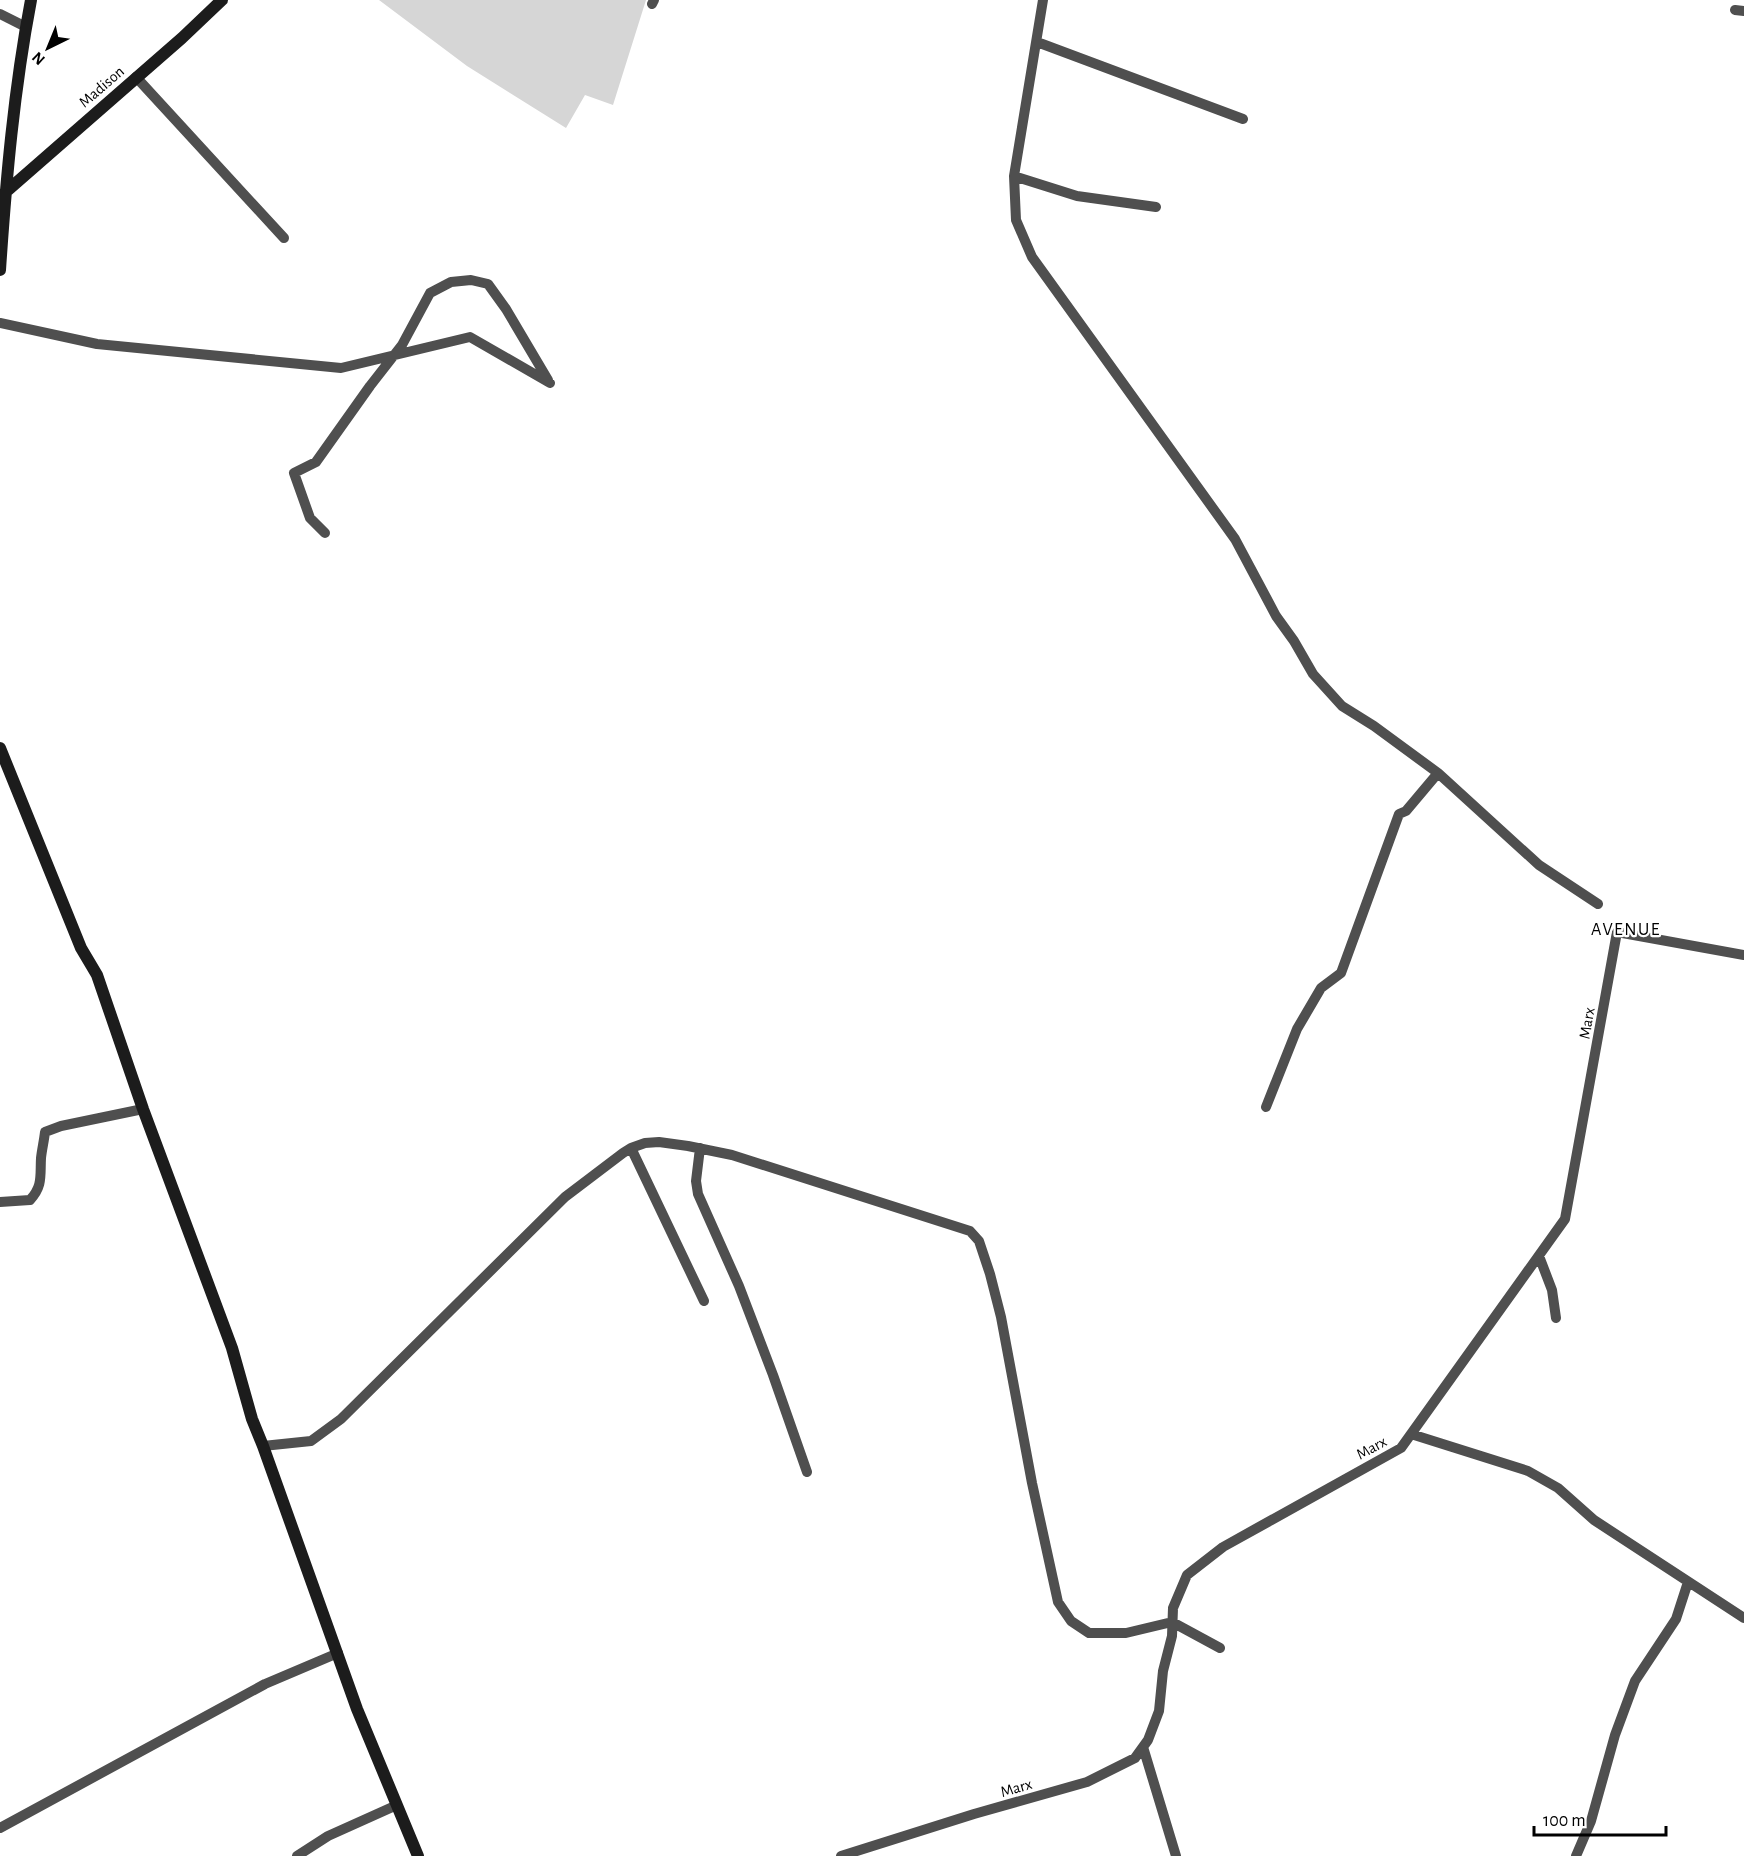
<svg xmlns="http://www.w3.org/2000/svg" width="1744" height="1856" font-family="'Alegreya Sans',sans-serif">
  <style>
    .green { fill: #d6d6d6 }
    .lines { fill: none; stroke-linecap: round; stroke-linejoin: round }
    .street { stroke: #4f4f4f; stroke-width: 10 }
    .secondary { stroke: #1c1c1c; stroke-width: 12 }
    .labels { text-anchor: middle; stroke-width: 4.5; stroke-linejoin: round; paint-order: stroke }
    .street-label { font-size: 16px; fill: #000; stroke: #fff }
    .neighbourhood-label { font-size: 18px; letter-spacing: 1.5px; fill: #000; stroke: #fff }
  </style>
  <rect width="100%" height="100%" fill="#fff"/>
  <path class="green" d="M 379,0 L 646,0 L 613,105 L 585,95 L 566,128 L 467,66 Z"/>
  <g class="lines">
    <path class="street" d="M 1043,0 L 1014,176 L 1016,220 L 1032,257 L 1235,539 L 1276,616 L 1294,641 L 1313,674 L 1342,706 L 1374,726 L 1438,773 L 1539,865 L 1598,904
      M 652,4 L 654,0
      M 1735,10 L 1744,11
      M 0,14 L 26,27
      M 1037,42 L 1243,119
      M 136,77 L 284,238
      M 1014,176 L 1077,196 L 1156,207
      M 0,323 L 97,344 L 341,368 L 470,337 L 550,383
      M 325,533 L 310,518 L 294,473 L 316,462 L 370,386 L 402,345 L 430,293 L 451,282 L 471,280 L 488,284 L 506,309 L 548,380
      M 1266,1107 L 1297,1029 L 1321,988 L 1341,973 L 1399,814 L 1406,811 L 1438,773
      M 631,1148 L 704,1301
      M 700,1148 L 696,1181 L 698,1194 L 739,1286 L 773,1375 L 807,1472
      M 0,1202 L 30,1200 C 43,1186 40,1176 41,1158 C 42,1149 44,1141 45,1132 L 61,1126 L 143,1109
      M 1539,1256 L 1552,1290 L 1556,1318
      M 1411,1434 L 1528,1471 L 1558,1488 L 1594,1520 L 1744,1618
      M 263,1446 L 311,1441 L 341,1419 L 565,1197 L 623,1153 L 631,1148 L 645,1143 L 659,1142 L 688,1146 L 732,1155 L 970,1231 L 979,1241 L 990,1274 L 1001,1317 L 1032,1483 L 1058,1602 L 1071,1621 L 1089,1633 L 1126,1633 L 1172,1622 L 1220,1648
      M 1143,1747 L 1176,1856
      M 0,1828 L 265,1684 L 338,1653
      M 297,1856 L 328,1836 L 397,1805
      M 841,1856 L 974,1814 L 1087,1782 L 1135,1758 L 1148,1740 L 1159,1711 L 1163,1671 L 1172,1636 L 1173,1608 L 1187,1575 L 1223,1547 L 1401,1448 L 1565,1219 L 1617,932 L 1744,955
      M 1576,1856 L 1591,1821 L 1615,1735 L 1635,1681 L 1676,1619 L 1688,1582"/>
    <path class="secondary" d="M 0,197 L 182,38 L 222,0
      M 0,270 C 6,180 14,89 31,0
      M 0,748 L 81,948 L 97,975 L 143,1109 L 232,1348 L 252,1419 L 263,1446 L 357,1709 L 418,1856"/>
  </g>
  <g class="labels">
    <g class="street-label">
      <text transform="translate(101 86) rotate(-41)" y="6">Madison</text>
      <text transform="translate(1586 1023) rotate(-80)" y="6">Marx</text>
      <text transform="translate(1371 1447) rotate(-29)" y="6">Marx</text>
      <text transform="translate(1016 1787) rotate(-16)" y="6">Marx</text>
    </g>
    <g class="neighbourhood-label">
      <text x="1626" y="935">AVENUE</text>
    </g>
  </g>
  <g transform="translate(48 48) rotate(223)" stroke="#ffffff" stroke-width="4.5" paint-order="stroke">
  <path d="M0-4.5L10 22L0 15L-10 22Z" fill="#000000"/>
  <text y="-9" font-size="16" font-weight="bold" text-anchor="middle" fill="#000000">N</text>
  </g>
  <path d="M1534 1826v9h132v-9" fill="none" stroke="#000000" stroke-width="3"/>
  <text x="1543" y="1826" font-size="18" fill="#000000" stroke="#ffffff" stroke-width="4.5" paint-order="stroke">100 m</text>
</svg>
